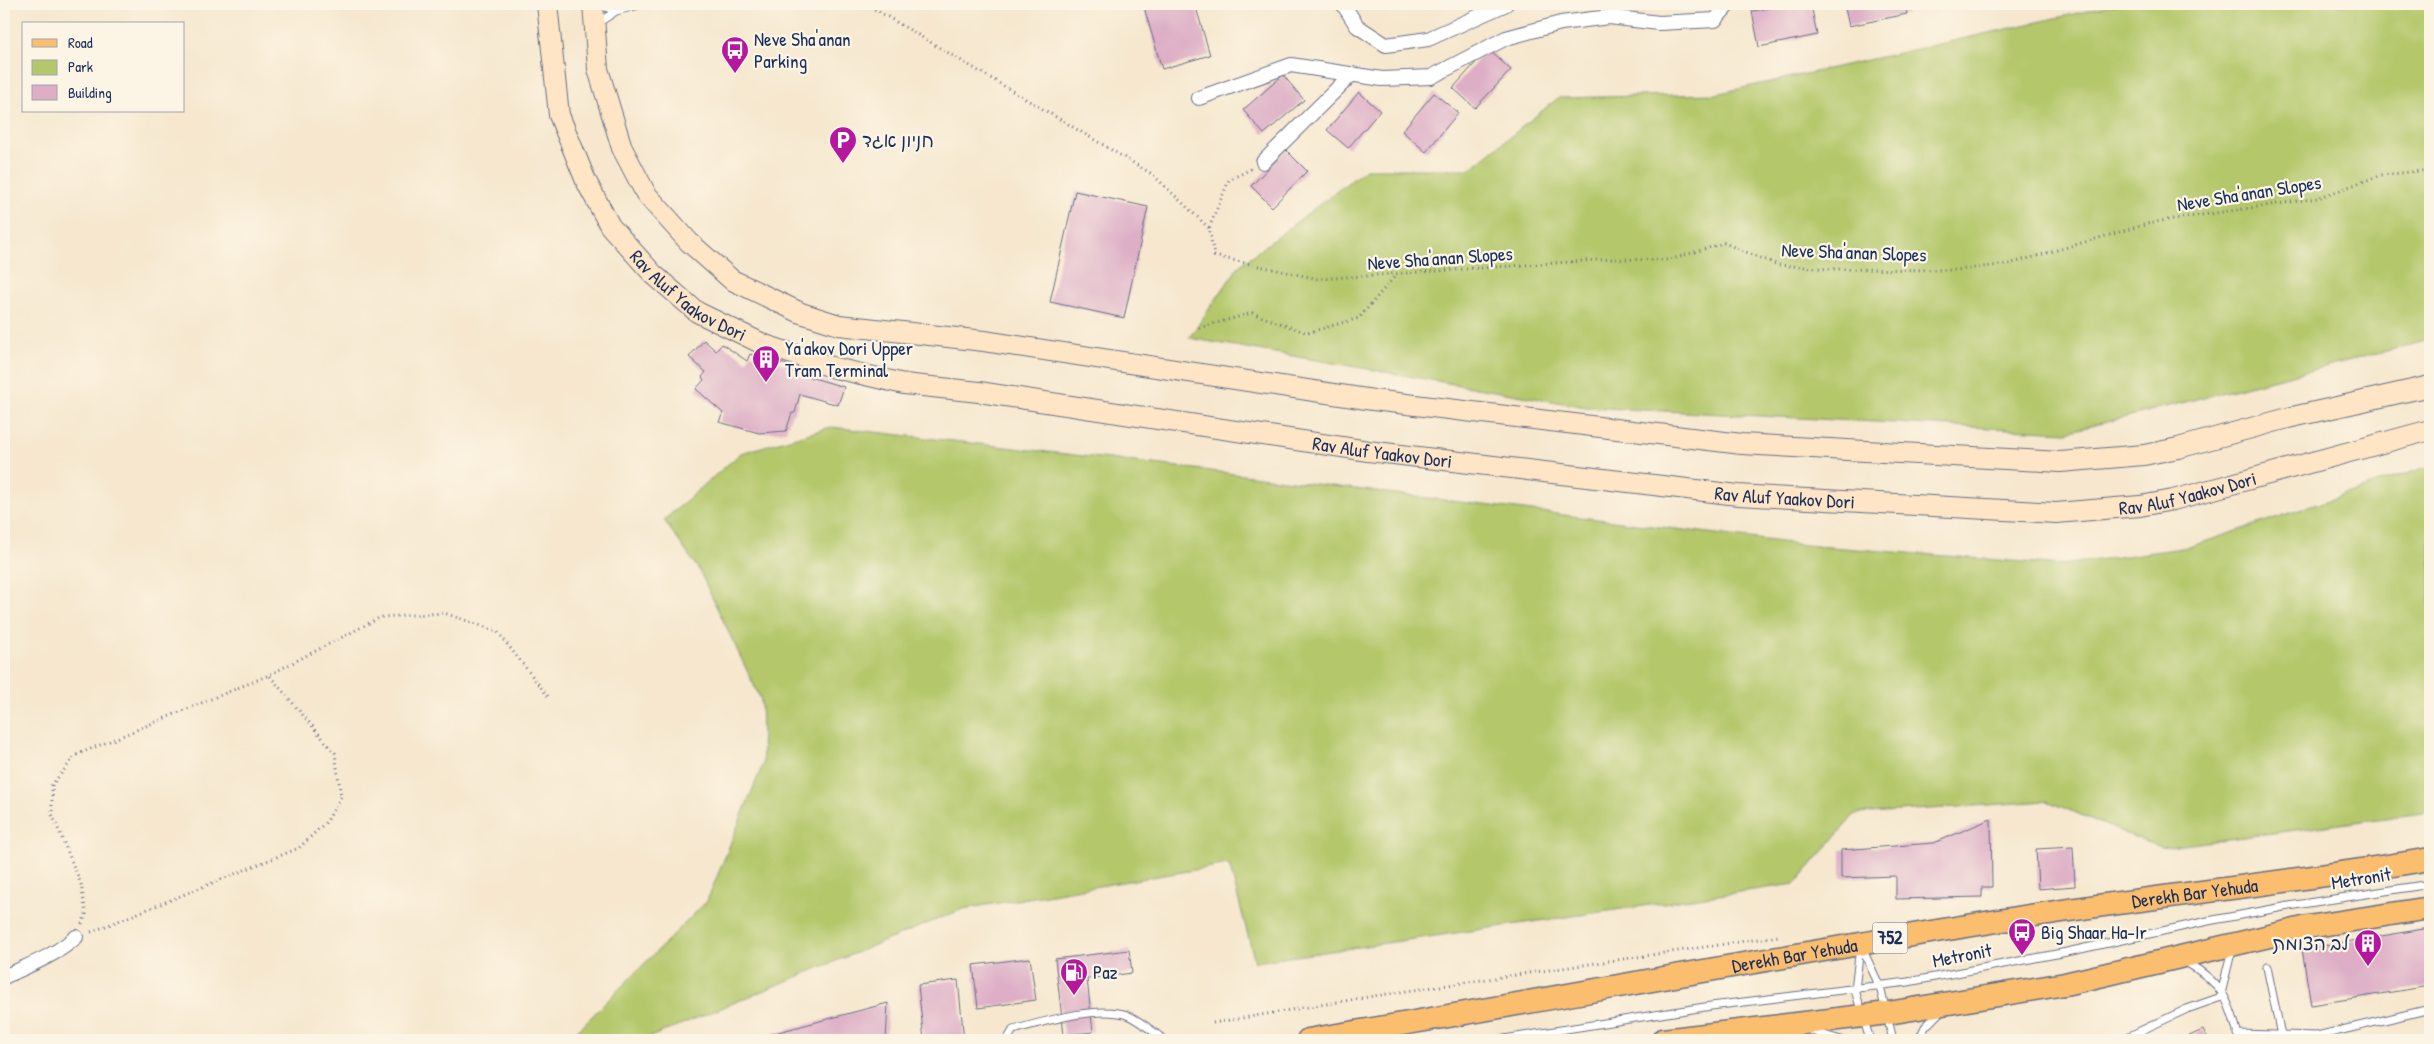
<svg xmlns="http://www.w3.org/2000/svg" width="2434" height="1044" font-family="'Patrick Hand','Playpen Sans Hebrew',sans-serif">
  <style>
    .green { fill: #b4c76b; stroke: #687b64 }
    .building { fill: #ddaec6 }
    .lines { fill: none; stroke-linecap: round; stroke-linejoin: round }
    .lane-casing { stroke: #686f85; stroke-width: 9 }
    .street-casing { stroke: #686f85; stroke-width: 16 }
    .secondary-casing { stroke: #686f85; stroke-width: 22 }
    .primary-casing { stroke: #686f85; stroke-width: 25 }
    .path { stroke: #686f85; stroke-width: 3; stroke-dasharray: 1 4; stroke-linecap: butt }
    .lane { stroke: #fff; stroke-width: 7 }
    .street { stroke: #fff; stroke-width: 14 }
    .secondary { stroke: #fde5c5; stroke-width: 20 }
    .primary { stroke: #fbbe6e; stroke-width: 22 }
    .labels { text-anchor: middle; stroke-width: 4.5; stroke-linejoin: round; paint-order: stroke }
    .shield { fill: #fcf5e5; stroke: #5e6a86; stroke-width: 1 }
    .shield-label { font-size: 18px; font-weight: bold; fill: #1b2f5e }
    .poi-label { font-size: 19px; fill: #1b2f5e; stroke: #fcf5e5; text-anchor: start }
    .street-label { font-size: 19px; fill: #1b2f5e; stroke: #fcf5e5 }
  </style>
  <rect width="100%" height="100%" fill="#fcf5e5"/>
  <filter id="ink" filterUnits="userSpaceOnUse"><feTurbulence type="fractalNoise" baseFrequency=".02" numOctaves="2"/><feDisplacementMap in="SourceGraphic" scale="10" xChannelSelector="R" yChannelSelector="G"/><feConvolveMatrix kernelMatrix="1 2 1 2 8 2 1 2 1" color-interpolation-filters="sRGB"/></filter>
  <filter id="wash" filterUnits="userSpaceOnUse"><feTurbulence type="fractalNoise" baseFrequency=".0096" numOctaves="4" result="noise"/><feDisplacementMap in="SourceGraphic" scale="20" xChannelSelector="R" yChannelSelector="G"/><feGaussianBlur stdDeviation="1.12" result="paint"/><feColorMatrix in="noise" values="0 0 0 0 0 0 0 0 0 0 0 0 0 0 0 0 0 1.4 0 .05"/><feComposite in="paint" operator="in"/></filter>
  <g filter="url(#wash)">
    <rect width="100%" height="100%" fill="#f6e7ce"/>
    <path class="green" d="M 2118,4 L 2430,4 L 2430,340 L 2067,432 L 1586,407 L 1189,338 L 1239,266 L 1366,169 L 1470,169 L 1558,98 L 1716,94 Z
      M 831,427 L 1179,467 L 1805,545 L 2062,565 L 2189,547 L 2430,466 L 2430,812 L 2161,848 L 2047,801 L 1855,814 L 1795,884 L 1255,962 L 1229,864 L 963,909 L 643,1040 L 568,1040 L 707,901 L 763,764 L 761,700 L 699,570 L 664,520 L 741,453 Z"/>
    <g id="blocks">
      <path class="building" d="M 1143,4 L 1195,4 L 1210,55 L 1162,69 Z
        M 1789,4 L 1811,4 L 1817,35 L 1759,47 L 1752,11 Z
        M 1844,4 L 1905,4 L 1907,14 L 1849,26 Z
        M 1925,4 L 1949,4 L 1949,5 L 1926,9 Z
        M 1488,49 L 1511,70 L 1475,108 L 1453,88 Z
        M 1283,75 L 1304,100 L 1264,134 L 1243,110 Z
        M 1359,92 L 1380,111 L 1348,148 L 1327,130 Z
        M 1434,93 L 1458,113 L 1426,152 L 1402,131 Z
        M 1286,150 L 1307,171 L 1272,207 L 1251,186 Z
        M 1075,191 L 1148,207 L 1124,318 L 1050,302 Z
        M 704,340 L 716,351 L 722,344 L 747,361 L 750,354 L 787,365 L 786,370 L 844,387 L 838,405 L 800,394 L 795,413 L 792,413 L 786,431 L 759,433 L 719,422 L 723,413 L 696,389 L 704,380 L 702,377 L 706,372 L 689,357 Z
        M 1991,819 L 1992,887 L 1982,887 L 1982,897 L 1896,899 L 1896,876 L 1841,878 L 1841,850 L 1934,843 Z
        M 2073,847 L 2075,886 L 2038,889 L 2036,849 Z
        M 2430,928 L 2430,986 L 2311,1005 L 2302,949 Z
        M 1129,950 L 1132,973 L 1087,979 L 1093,1032 L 1064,1035 L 1055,959 Z
        M 1030,958 L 1036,1000 L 978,1008 L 973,965 Z
        M 958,980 L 964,1040 L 924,1040 L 918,985 Z
        M 888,1003 L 886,1040 L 756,1040 L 756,1038 Z
        M 2203,1030 L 2208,1040 L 2180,1040 Z"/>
    </g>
  </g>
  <g filter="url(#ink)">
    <use href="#blocks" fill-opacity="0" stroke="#686f85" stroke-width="1"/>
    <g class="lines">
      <g class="lane-casing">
        <path id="lane" d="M 597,4 L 616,11
          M 598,23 L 616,11 L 643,4
          M 1861,946 L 1880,987 L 1893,1040
          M 1860,947 L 1855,990 L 1870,1040
          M 2186,962 C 2222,983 2230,1000 2239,1040
          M 2267,967 L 2282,1040
          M 2222,990 L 2230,957 L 2234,949
          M 1811,1031 L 1841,1040
          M 2237,1034 L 2317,1036 L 2430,1009
          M 1007,1040 L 1013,1030 C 1043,1022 1097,1005 1127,1015 C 1141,1021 1153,1032 1165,1040
          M 1498,1040 L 1711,1006 L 1908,982 L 2067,952 L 2208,921 L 2289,906 L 2430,884
          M 1919,1040 L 1925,1027 L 1941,1011
          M 2121,1040 L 2187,1009 L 2224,996"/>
      </g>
      <g class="street-casing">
        <path id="street" d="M 1343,4 L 1357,26 L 1386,45 L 1428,39 L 1506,4
          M 1199,98 L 1291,65 L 1382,79 L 1431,77 L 1506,38 L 1561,23 L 1609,17 L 1659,23 L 1715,20 L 1729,4
          M 1263,162 L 1352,74
          M 4,977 C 29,965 55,956 76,937"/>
      </g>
      <g class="secondary-casing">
        <g id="secondary">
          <path id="s1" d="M 547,4 L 559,115 L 586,181 L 610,226 L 653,274 L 697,312 L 765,345 L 835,368 L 904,384 L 979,392 L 1368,451 L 1738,495 L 2056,513 L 2140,506 L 2173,500 L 2430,430"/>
          <path d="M 593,4 L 598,69 L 622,148 L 646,194 L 689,242 L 732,280 L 801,313 L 839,325 L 984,341 L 1373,400 L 1742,444 L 2060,462 L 2144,455 L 2178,448 L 2288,418 L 2430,386"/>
        </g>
      </g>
      <g class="primary-casing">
        <g id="primary">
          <path id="s2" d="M 1308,1040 C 1548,1000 1788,954 2029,916 C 2162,895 2297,882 2430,859"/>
          <path d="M 1663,1040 L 1888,1013 L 2065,984 L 2308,927 L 2430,908"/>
        </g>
      </g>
      <path class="path" d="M 866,4 L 1152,174 L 1209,228
        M 1251,169 L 1229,180 L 1209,228 L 1214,256 L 1318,279 L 1613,259 L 1669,260 L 1724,243 L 1778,265 L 1829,269 L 1957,270 L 2009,264 L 2154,222 L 2318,198 L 2381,175 L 2430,170
        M 1199,328 L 1252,313 L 1307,333 L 1359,318 L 1396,275
        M 82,924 L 86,914 L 81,884 L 52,814 L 52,785 L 76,755 L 269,675 L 381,617 L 444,613 L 497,631 L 550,699
        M 91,932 L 299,848 L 327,821 L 341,797 L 335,753 L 269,675
        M 1213,1023 L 1380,995 L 1779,936"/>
      <use href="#lane" class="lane"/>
      <use href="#street" class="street"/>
      <use href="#secondary" class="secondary"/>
      <use href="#primary" class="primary"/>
    </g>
  </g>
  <defs>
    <g id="bus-pin" transform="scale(1.4375)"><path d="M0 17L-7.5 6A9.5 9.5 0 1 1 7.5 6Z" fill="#b5179e" stroke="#fcf5e5"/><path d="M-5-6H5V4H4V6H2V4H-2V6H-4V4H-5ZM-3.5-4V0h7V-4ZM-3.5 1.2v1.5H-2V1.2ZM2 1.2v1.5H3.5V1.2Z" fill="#fff"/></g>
    <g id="parking-pin" transform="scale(1.4375)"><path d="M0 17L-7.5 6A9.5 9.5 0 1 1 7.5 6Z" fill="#b5179e" stroke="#fcf5e5"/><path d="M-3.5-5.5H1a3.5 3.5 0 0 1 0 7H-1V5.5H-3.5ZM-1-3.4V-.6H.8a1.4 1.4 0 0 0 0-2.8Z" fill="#fff"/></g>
    <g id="building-pin" transform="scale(1.4375)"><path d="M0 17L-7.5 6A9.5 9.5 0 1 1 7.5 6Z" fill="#b5179e" stroke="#fcf5e5"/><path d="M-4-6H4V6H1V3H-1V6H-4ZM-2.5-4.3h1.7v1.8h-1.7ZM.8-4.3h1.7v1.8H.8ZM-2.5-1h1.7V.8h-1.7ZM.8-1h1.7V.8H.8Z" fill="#fff"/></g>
    <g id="fuel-pin" transform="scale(1.4375)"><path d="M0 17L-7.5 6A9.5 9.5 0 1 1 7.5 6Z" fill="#b5179e" stroke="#fcf5e5"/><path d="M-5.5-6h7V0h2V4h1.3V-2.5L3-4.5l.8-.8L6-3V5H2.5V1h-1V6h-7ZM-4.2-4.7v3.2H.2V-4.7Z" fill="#fff"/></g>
  </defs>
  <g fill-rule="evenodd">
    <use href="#bus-pin" x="735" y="50"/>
    <use href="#parking-pin" x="843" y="140"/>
    <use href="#building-pin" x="766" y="359"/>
    <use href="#bus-pin" x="2022" y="932"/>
    <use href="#building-pin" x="2368" y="943"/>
    <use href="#fuel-pin" x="1074" y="972"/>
  </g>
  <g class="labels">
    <rect class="shield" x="1872.5" y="922.5" width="35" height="31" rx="4"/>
    <g class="shield-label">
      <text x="1890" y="944">752</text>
    </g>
    <g class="poi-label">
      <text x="754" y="46">Neve Sha'anan<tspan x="754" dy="22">Parking</tspan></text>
      <text x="862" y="147">חניון אגד</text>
      <text x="785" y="355">Ya'akov Dori Upper<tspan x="785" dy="22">Tram Terminal</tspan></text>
      <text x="2041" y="939">Big Shaar Ha-Ir</text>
      <text x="2349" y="950" text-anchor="end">לב הצומת</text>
      <text x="1093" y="979">Paz</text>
    </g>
    <g class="street-label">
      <text transform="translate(2249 193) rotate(-9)" y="7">Neve Sha'anan Slopes</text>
      <text transform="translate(1854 252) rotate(2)" y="7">Neve Sha'anan Slopes</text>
      <text transform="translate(1440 258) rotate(-4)" y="7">Neve Sha'anan Slopes</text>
      <text dy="7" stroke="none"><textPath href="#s1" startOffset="340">Rav Aluf Yaakov Dori</textPath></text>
      <text dy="7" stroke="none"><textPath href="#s1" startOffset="1060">Rav Aluf Yaakov Dori</textPath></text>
      <text dy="7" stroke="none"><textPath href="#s1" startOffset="1870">Rav Aluf Yaakov Dori</textPath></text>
      <text dy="7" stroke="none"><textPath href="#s1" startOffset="1465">Rav Aluf Yaakov Dori</textPath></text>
      <text transform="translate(2361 878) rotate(-9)" y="7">Metronit</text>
      <text dy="7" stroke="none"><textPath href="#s2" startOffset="899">Derekh Bar Yehuda</textPath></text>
      <text transform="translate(1962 955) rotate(-11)" y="7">Metronit</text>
      <text dy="7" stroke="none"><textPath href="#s2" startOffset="494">Derekh Bar Yehuda</textPath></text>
    </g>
  </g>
  <rect width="2434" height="1044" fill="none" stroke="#fcf5e5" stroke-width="20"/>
  <rect x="22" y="22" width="162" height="90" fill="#fcf5e5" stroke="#a2a6af"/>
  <rect x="32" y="39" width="25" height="8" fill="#fbbe6e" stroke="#a2a6af"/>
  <text x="68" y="48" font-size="15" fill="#1b2f5e">Road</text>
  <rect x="32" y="60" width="25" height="15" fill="#b4c76b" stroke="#a2a6af"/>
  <text x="68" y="72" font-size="15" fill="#1b2f5e">Park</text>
  <rect x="32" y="85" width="25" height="15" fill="#ddaec6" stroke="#a2a6af"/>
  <text x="68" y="98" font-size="15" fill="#1b2f5e">Building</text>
</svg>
